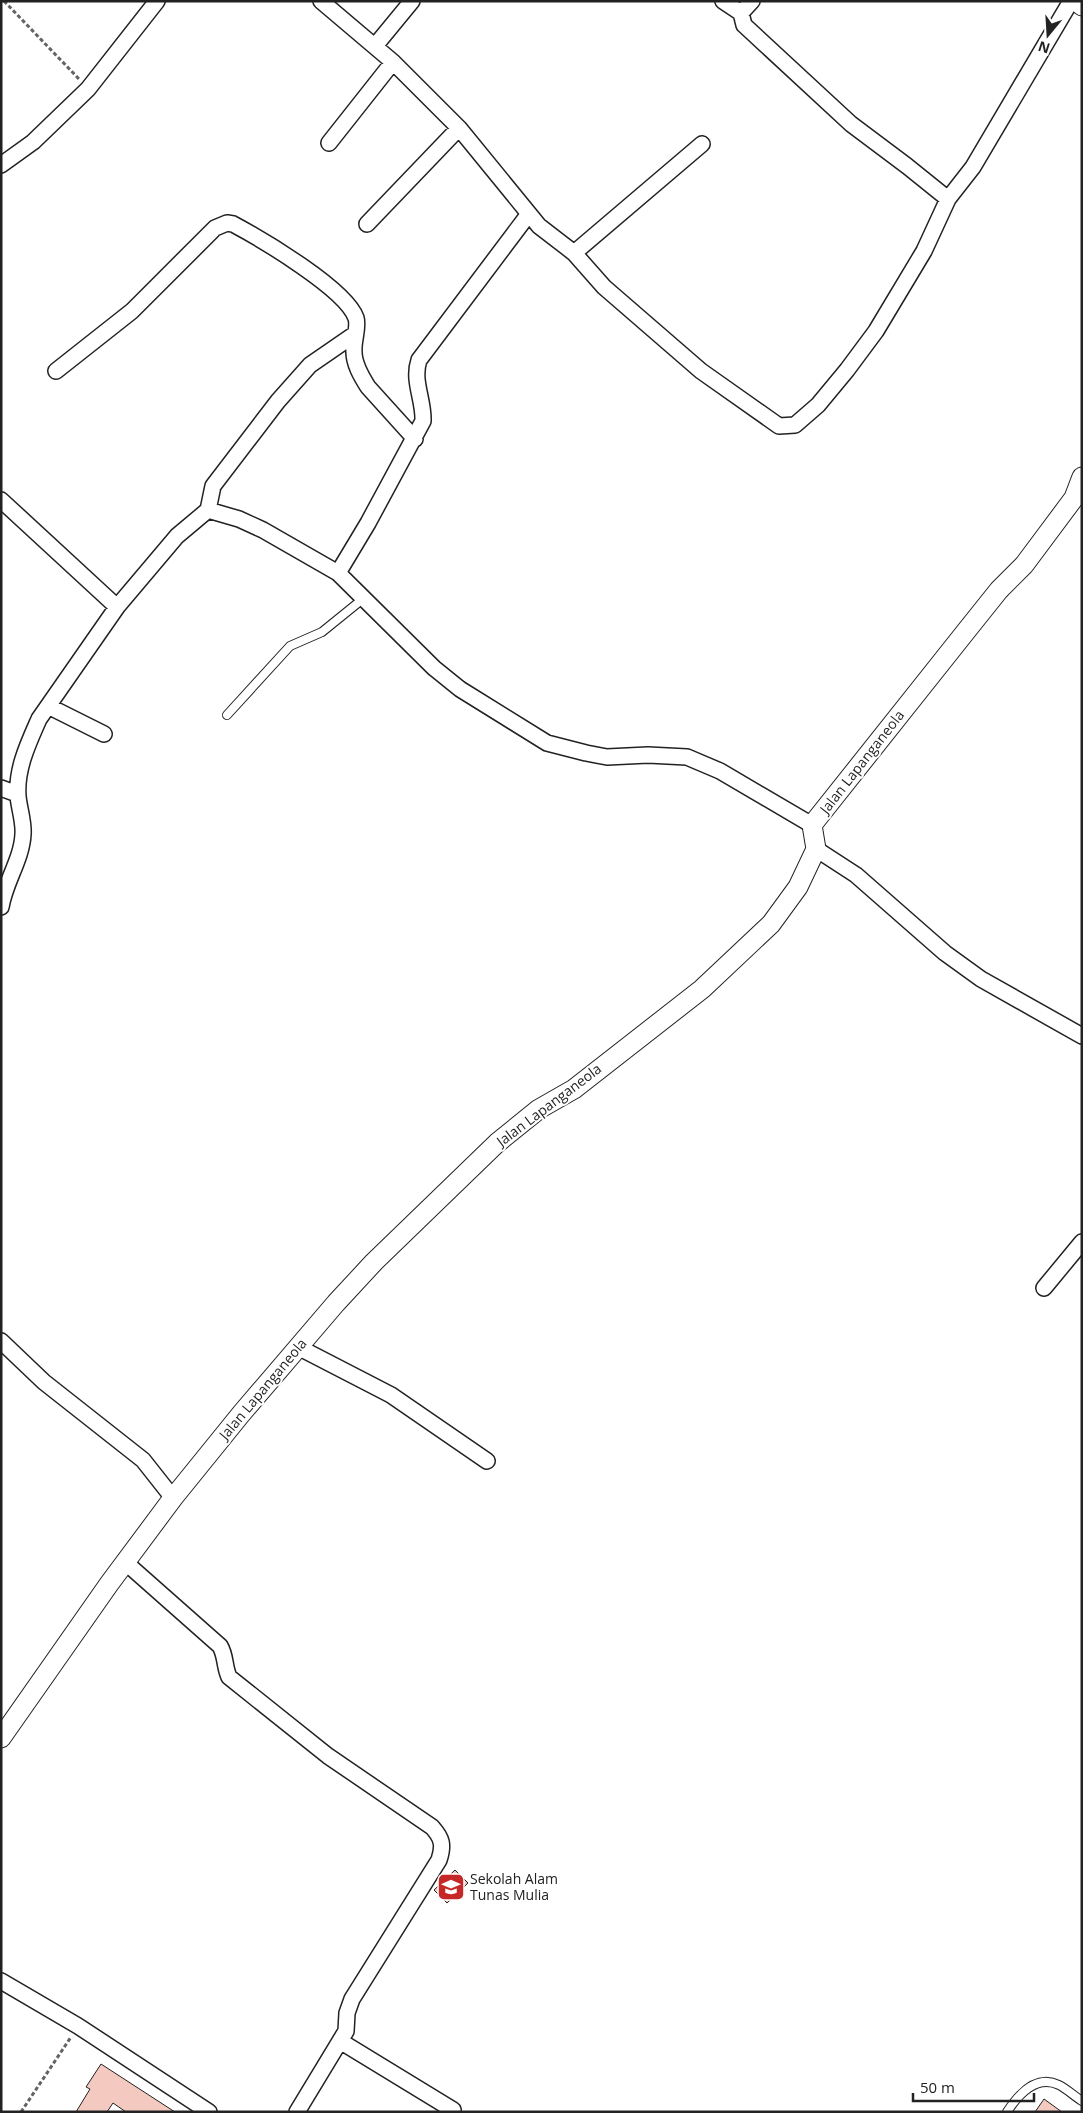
<svg xmlns="http://www.w3.org/2000/svg" width="1083" height="2113" font-family="'Open Sans',sans-serif">
  <style>
    .building { fill: #f3c9c0; stroke: #222 }
    .lines { fill: none; stroke-linecap: round; stroke-linejoin: round }
    .service-casing { stroke: #222; stroke-width: 10 }
    .minor-casing { stroke: #222; stroke-width: 18 }
    .tertiary-casing { stroke: #222; stroke-width: 21 }
    .path { stroke: #646464; stroke-width: 3; stroke-dasharray: 4 2.5; stroke-linecap: butt }
    .service { stroke: #fff; stroke-width: 8 }
    .minor { stroke: #fff; stroke-width: 15 }
    .tertiary { stroke: #fff; stroke-width: 19 }
    .labels { text-anchor: middle; stroke-width: 4; stroke-linejoin: round; paint-order: stroke }
    .street-label { font-size: 14px; fill: #222; stroke: #fff }
    .poi-label { font-size: 14px; fill: #222; stroke: #fff; text-anchor: start }
  </style>
  <rect width="100%" height="100%" fill="#fff"/>
  <path class="building" d="M 455,1870 L 468,1883 L 447,1903 L 434,1890 Z
    M 101,2064 L 175,2112 L 126,2112 L 113,2103 L 107,2112 L 76,2112 L 90,2089 L 86,2087 Z
    M 1044,2099 L 1062,2112 L 1035,2112 Z"/>
  <g class="lines">
    <g class="service-casing">
      <path id="service" d="M 227,715 L 290,646 L 322,632 L 364,598
        M 1007,2112 C 1018,2095 1036,2074 1059,2085 C 1067,2089 1074,2096 1082,2101"/>
    </g>
    <g class="minor-casing">
      <path id="minor" d="M 321,1 L 393,62 L 459,128 L 539,226 L 574,253 L 604,287 L 701,371 L 779,426 L 795,425 L 818,405 L 847,370 L 876,331 L 924,251 L 948,199 L 973,167 L 1071,1
        M 723,1 L 741,13
        M 752,1 L 741,13 L 744,25 L 851,124 L 907,166 L 948,199
        M 375,46 L 412,1
        M 329,143 L 393,62
        M 1,165 L 33,142 L 88,89 L 157,1
        M 367,224 L 459,128
        M 574,253 L 702,144
        M 56,371 L 132,311 L 215,228 L 227,223 L 233,224 C 261,239 346,289 356,318 C 359,327 353,341 354,352 C 354,364 361,376 368,387 L 415,439
        M 1,500 L 117,607
        M 208,510 L 213,486 L 278,401 L 310,365 L 355,334
        M 338,573 L 368,523 L 423,421 C 424,400 412,381 419,360 L 528,215
        M 48,706 L 104,734
        M 1,788 L 17,794
        M 816,849 L 856,875 L 945,953 L 981,979 L 1082,1036
        M 1,907 C 5,882 22,859 23,834 C 24,822 19,808 18,796 C 16,769 28,744 39,719 L 117,607 L 177,536 L 208,510 L 239,519 L 263,530 L 338,573 L 434,668 L 460,689 L 547,743 L 586,753 L 607,757 L 648,755 L 687,757 L 720,771 L 812,825
        M 1044,1288 L 1082,1242
        M 1,1341 L 44,1382 L 143,1460 L 173,1498
        M 298,1347 L 391,1395 L 487,1461
        M 125,1562 L 220,1646 C 226,1656 224,1666 229,1677 L 328,1756 L 432,1827 C 442,1838 444,1845 439,1860 L 352,1999 L 347,2013 L 346,2031 L 297,2112
        M 1,1981 L 78,2026 L 209,2112
        M 340,2041 L 453,2110"/>
    </g>
    <g class="tertiary-casing">
      <path id="tertiary" d="M 1076,1 L 1082,6
        M 1,1738 L 109,1584 L 173,1498 L 241,1414 L 336,1303 L 374,1262 L 497,1143 L 539,1109 L 574,1089 L 702,989 L 771,924 L 798,887 L 816,849 L 812,825 L 967,630 L 999,590 L 1024,565 L 1074,498 L 1082,477"/>
    </g>
    <path class="path" d="M 4,1 L 79,79
      M 21,2112 L 71,2037"/>
    <use href="#service" class="service"/>
    <use href="#minor" class="minor"/>
    <use href="#tertiary" class="tertiary"/>
  </g>
  <defs>
    <g id="school-square" transform="scale(1.4375)"><rect x="-9" y="-9" width="18" height="18" rx="4" fill="#c62828" stroke="#fff"/><path d="M0-5L7-2L0 1L-7-2ZM-4 1L0 2.5L4 1V4Q0 6-4 4Z" fill="#fff"/></g>
  </defs>
  <g fill-rule="evenodd">
    <use href="#school-square" x="451" y="1887"/>
  </g>
  <g class="labels">
    <g class="street-label">
      <text transform="translate(862 762) rotate(-52)" y="5">Jalan Lapanganeola</text>
      <text transform="translate(549 1105) rotate(-37)" y="5">Jalan Lapanganeola</text>
      <text transform="translate(263 1389) rotate(-50)" y="5">Jalan Lapanganeola</text>
    </g>
    <g class="poi-label">
      <text x="470" y="1884">Sekolah Alam<tspan x="470" dy="16">Tunas Mulia</tspan></text>
    </g>
  </g>
  <rect width="1083" height="2113" fill="none" stroke="#222222" stroke-width="5"/>
  <g transform="translate(1048 35) rotate(198)" stroke="#ffffff" stroke-width="4" paint-order="stroke">
  <path d="M0-4L9 19L0 12L-9 19Z" fill="#222222"/>
  <text y="-8" font-size="14" font-weight="bold" text-anchor="middle" fill="#222222">N</text>
  </g>
  <path d="M913 2093v8h121v-8" fill="none" stroke="#222222" stroke-width="2.5"/>
  <text x="920" y="2093" font-size="15" fill="#222222" stroke="#ffffff" stroke-width="4" paint-order="stroke">50 m</text>
</svg>
